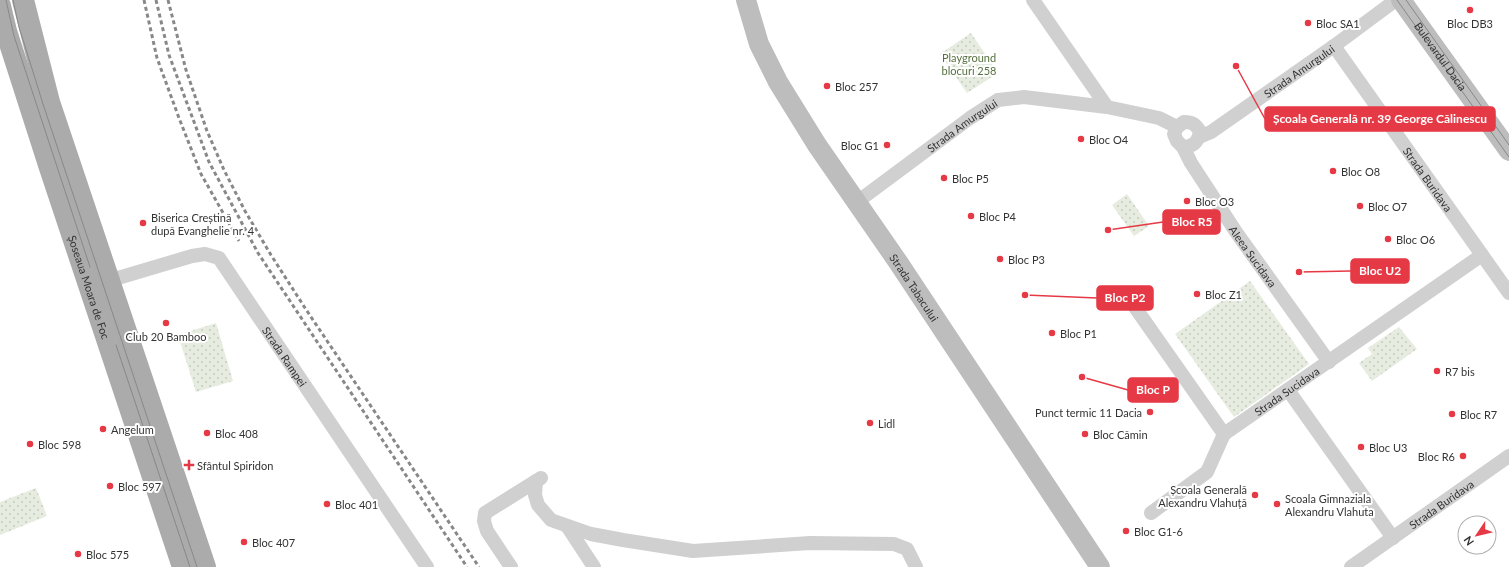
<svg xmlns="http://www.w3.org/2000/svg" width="1509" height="567" viewBox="0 0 1509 567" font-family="Lato,sans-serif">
	<defs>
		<pattern id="park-dots" width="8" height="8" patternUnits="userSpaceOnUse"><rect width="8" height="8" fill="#e6ecdf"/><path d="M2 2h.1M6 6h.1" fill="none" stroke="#c6cbc0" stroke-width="1.8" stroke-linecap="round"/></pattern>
	</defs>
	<rect width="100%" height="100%" fill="#fff"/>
	<g fill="url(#park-dots)">
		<path d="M 971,33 L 998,73 L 967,93 L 940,54 Z"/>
		<path d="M 1127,194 L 1149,226 L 1134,236 L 1112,205 Z"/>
		<path d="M 1250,281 L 1309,364 L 1234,417 L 1175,334 Z"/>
		<path d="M 216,323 L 233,381 L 196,392 L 178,335 Z"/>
		<path d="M 1399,327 L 1417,349 L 1372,381 L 1359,363 L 1372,354 L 1368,348 Z"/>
		<path d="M 36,488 L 47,516 L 0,535 L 0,502 Z"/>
	</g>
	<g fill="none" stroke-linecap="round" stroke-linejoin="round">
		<g stroke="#d0d0d0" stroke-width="14">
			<path d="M 1033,0 L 1107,107"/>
			<path id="s1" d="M 1334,46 L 1509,293"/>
			<path d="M 1184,122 C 1192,122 1196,124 1200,132 C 1198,142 1193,147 1183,147 L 1177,141 L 1174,134 L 1177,127 Z"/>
			<path id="s2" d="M 1199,137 L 1211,132 L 1334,46 L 1396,0"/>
			<path id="s3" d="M 1183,147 L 1191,163 L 1236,232 L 1329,362"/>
			<path id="s4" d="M 857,202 L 970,118 L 998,100 L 1024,97 L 1107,107 L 1159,118 L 1177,127"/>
			<path id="s5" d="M 101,283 L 192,256 L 205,254 L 219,258 L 427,567"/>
			<path id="s6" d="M 1132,303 L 1224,434 L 1482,255"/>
			<path d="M 1288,390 L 1393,538"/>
			<path d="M 536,481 L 535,495 L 538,505 L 551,520 L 591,534 L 623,540 L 693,551 L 810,543 L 894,544 L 907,549 L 916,567"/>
			<path d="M 1151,513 L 1207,472 L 1224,434"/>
			<path d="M 567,526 L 594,567"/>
			<path d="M 511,567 L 487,531 L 484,521 L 485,513 L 541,478"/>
			<path id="s7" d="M 1351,567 L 1509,456"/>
		</g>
		<g stroke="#bdbdbd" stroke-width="20">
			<path id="s8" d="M 746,0 L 759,44 L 778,82 L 817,145 L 898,262 L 1100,567"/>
			<path id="s9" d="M 1401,0 L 1509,151"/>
		</g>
		<g stroke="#ababab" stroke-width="22">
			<path d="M 23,0 L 49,102 L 205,567"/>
			<path id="s10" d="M 0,6 L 6,31 L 50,168 L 183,567"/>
		</g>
		<g stroke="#888" stroke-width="1">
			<path d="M 6,0 L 14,36 L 90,267"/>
			<path d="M 13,0 L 19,27 L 43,104 L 197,567"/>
			<path d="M 1397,0 L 1509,157"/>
			<path d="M 1406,0 L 1509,145"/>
			<path d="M 116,345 L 190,567"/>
		</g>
		<g stroke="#888" stroke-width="3" stroke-dasharray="4 3" stroke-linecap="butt">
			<path d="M 144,0 L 157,58 L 179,118 L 201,174 L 239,241"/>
			<path d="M 156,0 L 169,55 L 209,162 L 258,253 L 467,567"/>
			<path d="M 168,0 L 186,70 L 207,131 L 224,170 L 245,211 L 271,255 L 305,308 L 479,567"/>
		</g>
	</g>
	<g fill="#e63946" stroke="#fff" stroke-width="1.5">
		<circle cx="1470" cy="10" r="4"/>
		<circle cx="1308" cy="23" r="4"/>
		<circle cx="827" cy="86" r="4"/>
		<circle cx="1081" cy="139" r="4"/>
		<circle cx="887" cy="145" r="4"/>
		<circle cx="1333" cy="171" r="4"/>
		<circle cx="944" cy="178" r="4"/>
		<circle cx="1187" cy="201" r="4"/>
		<circle cx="1360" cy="206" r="4"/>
		<circle cx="971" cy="216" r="4"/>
		<circle cx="143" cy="223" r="4"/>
		<circle cx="1388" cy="239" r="4"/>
		<circle cx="1000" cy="259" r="4"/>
		<circle cx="1197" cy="294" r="4"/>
		<circle cx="166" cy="323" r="4"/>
		<circle cx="1052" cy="333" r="4"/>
		<circle cx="1437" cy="371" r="4"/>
		<circle cx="1150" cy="412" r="4"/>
		<circle cx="1452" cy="414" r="4"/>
		<circle cx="870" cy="423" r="4"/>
		<circle cx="103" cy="429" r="4"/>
		<circle cx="207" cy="433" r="4"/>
		<circle cx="1085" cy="434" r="4"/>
		<circle cx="30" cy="444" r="4"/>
		<circle cx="1361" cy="447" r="4"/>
		<circle cx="1463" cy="456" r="4"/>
		<path d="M187 459h4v4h4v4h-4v4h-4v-4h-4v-4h4z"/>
		<circle cx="110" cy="486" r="4"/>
		<circle cx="1255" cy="495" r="4"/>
		<circle cx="327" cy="504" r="4"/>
		<circle cx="1277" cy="504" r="4"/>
		<circle cx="1126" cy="531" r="4"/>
		<circle cx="244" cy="542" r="4"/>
		<circle cx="78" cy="554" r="4"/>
	</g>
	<g text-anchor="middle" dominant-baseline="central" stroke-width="4" stroke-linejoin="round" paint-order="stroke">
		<g font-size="11" fill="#333" stroke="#fff" text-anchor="start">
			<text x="1316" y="23">Bloc SA1</text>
			<text x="1470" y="23" text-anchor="middle">Bloc DB3</text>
			<text x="835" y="86">Bloc 257</text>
			<text x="1089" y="139">Bloc O4</text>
			<text x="879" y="145" text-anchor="end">Bloc G1</text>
			<text x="1341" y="171">Bloc O8</text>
			<text x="952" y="178">Bloc P5</text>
			<text x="1195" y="201">Bloc O3</text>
			<text x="1368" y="206">Bloc O7</text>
			<text x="979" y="216">Bloc P4</text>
			<text x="151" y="217">Biserica Creștină<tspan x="151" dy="13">după Evanghelie nr. 4</tspan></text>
			<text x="1396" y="239">Bloc O6</text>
			<text x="1008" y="259">Bloc P3</text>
			<text x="1205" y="294">Bloc Z1</text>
			<text x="1060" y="333">Bloc P1</text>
			<text x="166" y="336" text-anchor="middle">Club 20 Bamboo</text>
			<text x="1445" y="371">R7 bis</text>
			<text x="1142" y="412" text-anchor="end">Punct termic 11 Dacia</text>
			<text x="1460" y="414">Bloc R7</text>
			<text x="878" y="423">Lidl</text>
			<text x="111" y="429">Angelum</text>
			<text x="215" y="433">Bloc 408</text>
			<text x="1093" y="434">Bloc Cămin</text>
			<text x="38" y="444">Bloc 598</text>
			<text x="1369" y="447">Bloc U3</text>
			<text x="1455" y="456" text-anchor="end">Bloc R6</text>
			<text x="197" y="465">Sfântul Spiridon</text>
			<text x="118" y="486">Bloc 597</text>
			<text x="1247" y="489" text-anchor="end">Școala Generală<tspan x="1247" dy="13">Alexandru Vlahuță</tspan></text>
			<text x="1285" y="498">Scoala Gimnaziala<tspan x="1285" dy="13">Alexandru Vlahuta</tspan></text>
			<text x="335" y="504">Bloc 401</text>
			<text x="1134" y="531">Bloc G1-6</text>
			<text x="252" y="542">Bloc 407</text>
			<text x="86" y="554">Bloc 575</text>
		</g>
		<g font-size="11" fill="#333" stroke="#fff">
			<text stroke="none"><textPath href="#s9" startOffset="69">Bulevardul Dacia</textPath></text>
			<text stroke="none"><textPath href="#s2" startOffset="120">Strada Amurgului</textPath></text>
			<text stroke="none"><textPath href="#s4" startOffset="130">Strada Amurgului</textPath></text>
			<text stroke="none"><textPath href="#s1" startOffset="163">Strada Buridava</textPath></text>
			<text stroke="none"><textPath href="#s3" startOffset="130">Aleea Sucidava</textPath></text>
			<text stroke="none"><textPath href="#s10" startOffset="295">Șoseaua Moara de Foc</textPath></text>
			<text stroke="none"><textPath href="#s8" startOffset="335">Strada Tabacului</textPath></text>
			<text stroke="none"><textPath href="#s5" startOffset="241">Strada Rampei</textPath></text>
			<text stroke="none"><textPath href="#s6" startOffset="236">Strada Sucidava</textPath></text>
			<text stroke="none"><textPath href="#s7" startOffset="110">Strada Buridava</textPath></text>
		</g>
		<g font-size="11" fill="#56703f" stroke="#fff">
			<text x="969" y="57">Playground<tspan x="969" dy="13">blocuri 258</tspan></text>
		</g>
	</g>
	<path fill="none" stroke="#e63946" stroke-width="1.5" d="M1236 66L1265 119M1108 230L1163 222M1299 272L1351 271M1025 295L1097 298M1082 377L1128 390"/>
	<g fill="#e63946" stroke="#fff" stroke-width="1.5">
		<circle cx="1236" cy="66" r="4"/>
		<circle cx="1108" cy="230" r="4"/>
		<circle cx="1299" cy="272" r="4"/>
		<circle cx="1025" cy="295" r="4"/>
		<circle cx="1082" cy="377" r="4"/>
	</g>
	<g fill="#e63946" stroke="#e63946" stroke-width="1.5">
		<rect x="1265" y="107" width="230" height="24" rx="4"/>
		<rect x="1163" y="210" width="57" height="24" rx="4"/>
		<rect x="1351" y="259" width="58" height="24" rx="4"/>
		<rect x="1097" y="286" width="56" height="24" rx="4"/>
		<rect x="1128" y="378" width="50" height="24" rx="4"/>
	</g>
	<g font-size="12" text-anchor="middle" font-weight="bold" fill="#fff">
		<text x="1380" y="123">Școala Generală nr. 39 George Călinescu</text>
		<text x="1192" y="226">Bloc R5</text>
		<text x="1380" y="275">Bloc U2</text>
		<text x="1125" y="302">Bloc P2</text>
		<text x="1153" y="394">Bloc P</text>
	</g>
	<g transform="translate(1477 535) rotate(235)"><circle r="19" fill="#ffffff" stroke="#adadad"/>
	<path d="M0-3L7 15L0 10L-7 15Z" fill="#e63946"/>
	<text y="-6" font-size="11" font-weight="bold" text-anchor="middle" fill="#333333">N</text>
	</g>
</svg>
